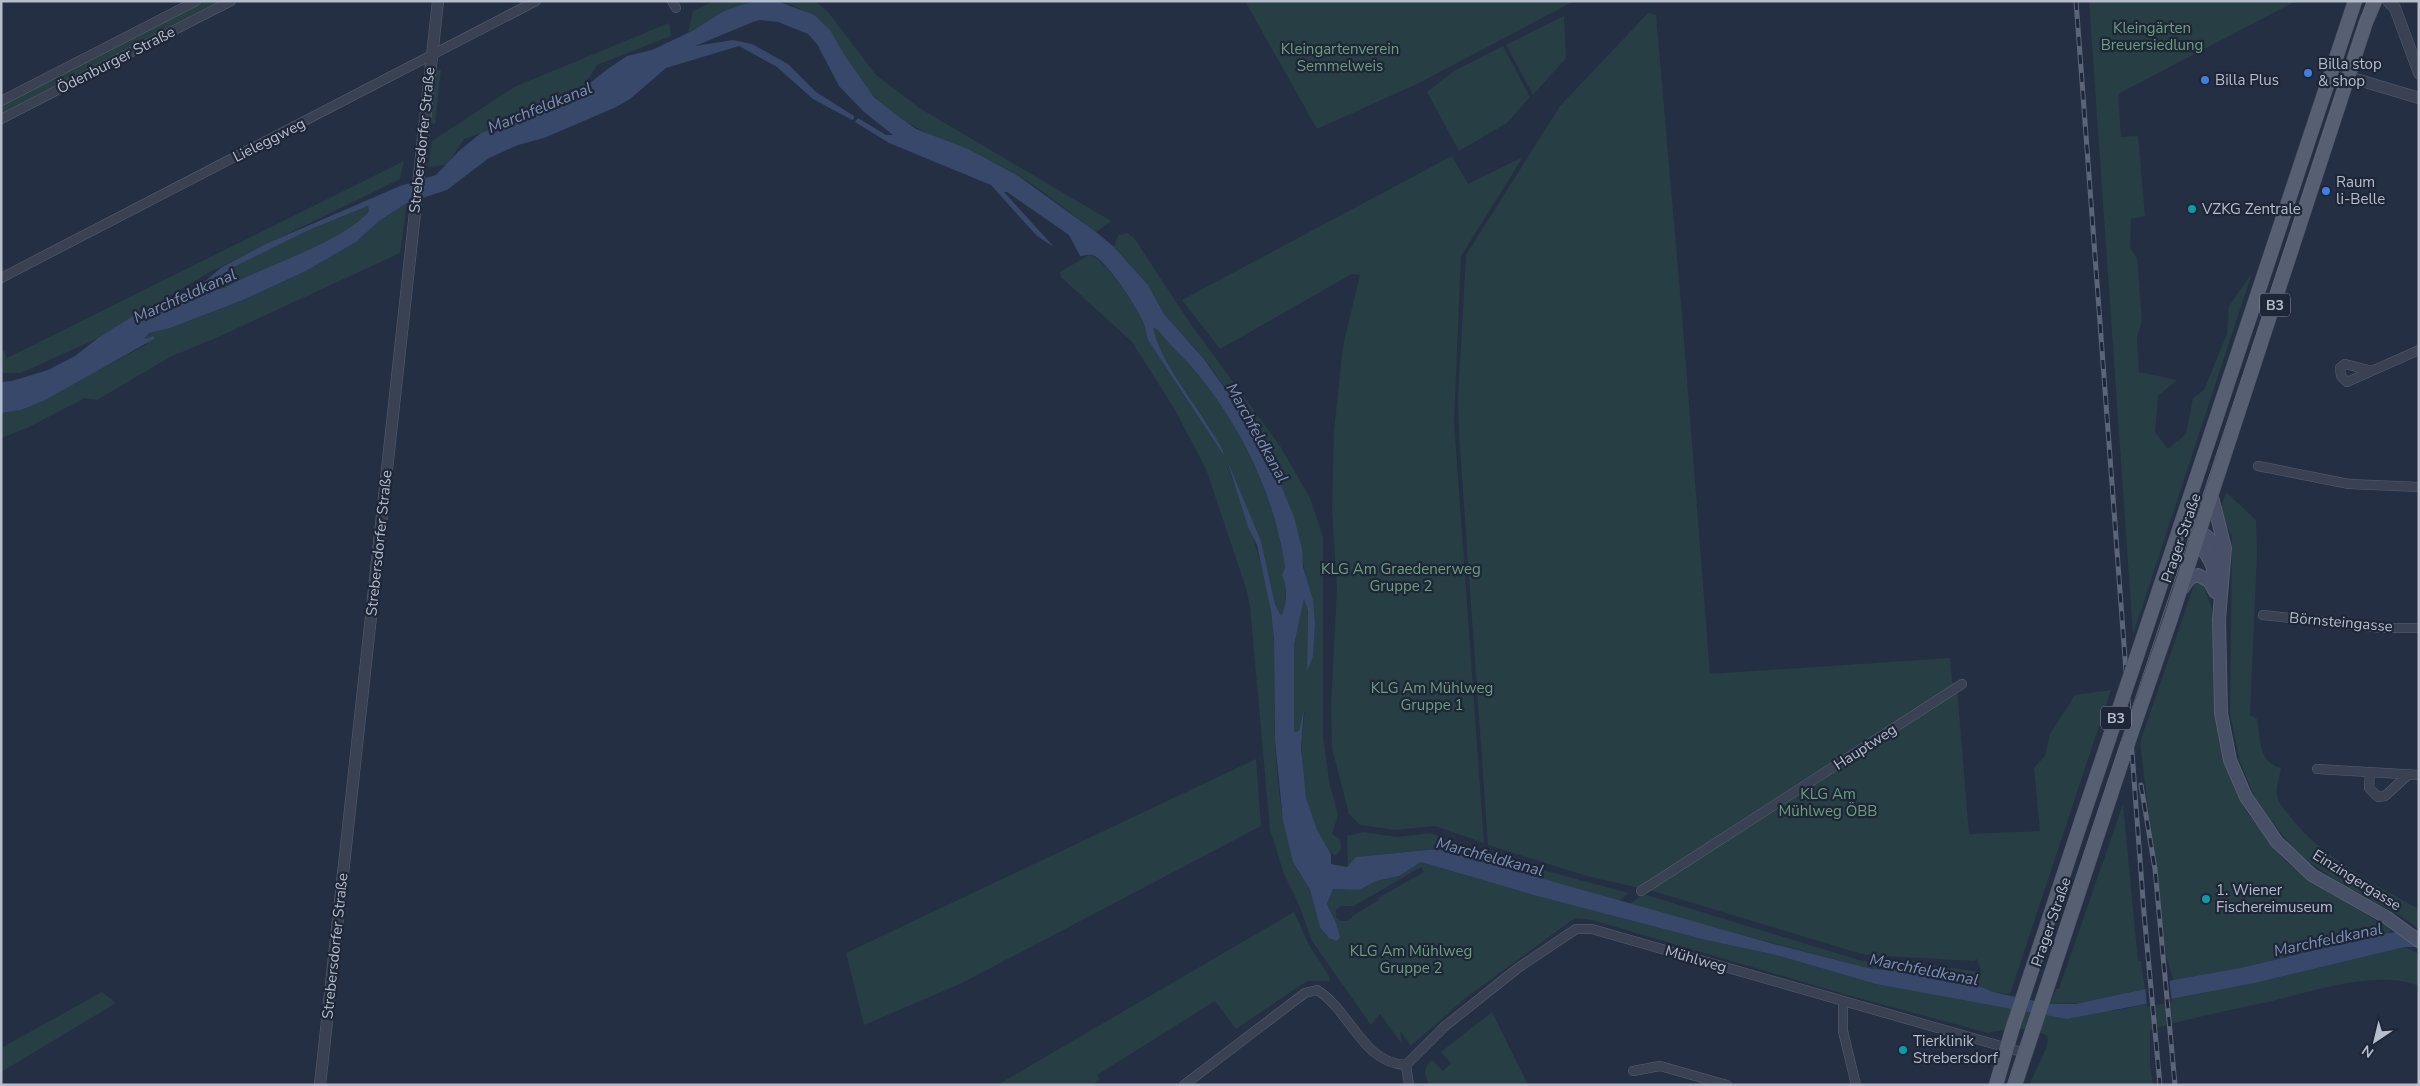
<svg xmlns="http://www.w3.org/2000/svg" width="2420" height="1086" viewBox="0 0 2420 1086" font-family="'Nunito Sans',sans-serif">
	<rect width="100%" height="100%" fill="#252f43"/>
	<g fill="#273e44" fill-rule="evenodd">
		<path d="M 202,1 L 221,1 L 1,115 L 1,105 Z"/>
		<path d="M 714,1 L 761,1 L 722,12 L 688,33 L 693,11 Z"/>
		<path d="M 776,1 L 815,1 L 828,12 L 876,75 L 921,109 L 1111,221 L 1096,232 C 1070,213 1044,191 1016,174 C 969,147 913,137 874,96 C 847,68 821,5 776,1 Z"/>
		<path d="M 1245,1 L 1574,1 L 1419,83 L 1317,129 Z"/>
		<path d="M 2089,1 L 2296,1 L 2118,94 L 2121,137 L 2138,136 L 2145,216 L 2131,219 L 2130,248 L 2137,258 L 2142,321 L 2137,337 L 2139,372 L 2177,380 L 2158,396 L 2155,432 L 2168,449 L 2186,434 L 2193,398 L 2204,390 L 2227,334 L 2229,306 L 2252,273 L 2133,635 Z"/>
		<path d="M 1648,13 L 1656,15 L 1682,315 L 1710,674 L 1950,658 L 1952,682 L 1957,688 L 1969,834 L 2040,831 L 2034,768 L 2045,756 L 2050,734 L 2075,695 L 2111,690 L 2010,994 L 1993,992 L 1953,975 L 1872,969 L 1629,905 L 1643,894 L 1862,961 L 1943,967 L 1981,972 L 1977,959 L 1974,961 L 1867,955 L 1855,952 L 1653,891 L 1590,877 L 1488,845 L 1459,435 L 1458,398 L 1466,255 L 1560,106 Z"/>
		<path d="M 1564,16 L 1566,58 L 1533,95 L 1506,45 Z"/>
		<path d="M 669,23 L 671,36 L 597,65 L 584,86 L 563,93 L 542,112 L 464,139 L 447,165 L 428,167 L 432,141 L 514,87 Z"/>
		<path d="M 1503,46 L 1530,97 L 1507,123 L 1459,151 L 1427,92 L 1454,71 Z"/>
		<path d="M 435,69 L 441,70 L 435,124 L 429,123 Z"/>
		<path d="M 1452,156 L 1468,184 L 1523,157 L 1461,256 L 1454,422 L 1484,843 L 1435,826 L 1396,830 L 1360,825 L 1349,814 L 1332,748 L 1331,706 L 1337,588 L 1332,510 L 1334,430 L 1343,346 L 1360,275 L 1352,274 L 1220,349 L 1182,300 Z"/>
		<path d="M 404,161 L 400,179 L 210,272 L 98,338 L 21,373 L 1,373 L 1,352 L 5,351 L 7,358 Z"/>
		<path d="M 407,203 L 400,253 L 216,338 L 170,357 L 97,400 L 85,398 L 27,428 L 1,438 L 1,413 L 21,410 L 148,344 L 150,337 L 143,339 L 148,333 L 170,328 L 243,300 L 306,271 L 356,242 L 379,221 Z"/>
		<path d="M 368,206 L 369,211 C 342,243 263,266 224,288 L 218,289 L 216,287 C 218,276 227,271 236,266 L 311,229 Z"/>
		<path d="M 1127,233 L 1134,238 L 1192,326 L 1280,446 L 1310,498 L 1323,537 L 1323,737 L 1330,786 L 1338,815 L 1332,834 L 1340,839 L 1341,849 L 1335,856 C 1299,821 1298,757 1305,710 L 1299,731 L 1294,732 L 1294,645 L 1304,599 L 1308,611 L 1307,672 C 1315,650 1311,628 1309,605 C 1301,507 1263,435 1204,359 C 1192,344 1178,331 1166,316 C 1160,309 1158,301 1153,294 C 1142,277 1128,262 1114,247 L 1118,235 Z"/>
		<path d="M 1089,255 C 1104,257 1139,309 1144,324 C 1146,329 1146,335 1148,340 L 1224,456 C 1222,448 1216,440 1212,432 C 1193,398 1162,366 1152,327 L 1157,329 C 1170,346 1187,360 1200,377 C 1244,432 1275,498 1285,567 L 1283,571 C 1287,586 1287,602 1281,617 L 1275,604 L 1261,541 L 1227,462 C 1244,511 1263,559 1271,611 C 1277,653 1273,697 1275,740 C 1277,780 1281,821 1293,859 C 1296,870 1304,879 1309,889 C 1317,908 1315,921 1329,937 L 1336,923 L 1327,904 L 1333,889 L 1358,890 L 1376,881 L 1399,876 L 1421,862 L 1537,896 L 1706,940 L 1776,955 L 1876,984 L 1920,991 L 2112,1011 L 2255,983 L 2405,947 L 2419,954 L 2419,986 C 2378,969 2314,991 2272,1001 C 2231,1010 2190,1018 2150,1030 L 2150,1065 L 2153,1085 L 2029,1085 L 2046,1049 L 2048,1037 C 2034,1025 2004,1029 1988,1033 L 1844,994 L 1592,920 L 1575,918 L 1468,996 L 1411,1046 L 1400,1031 L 1402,1044 L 1380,1014 L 1371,1025 L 1312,941 L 1299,905 L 1284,874 L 1270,830 L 1250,606 L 1246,588 L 1206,469 L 1174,408 L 1132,342 L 1061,277 L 1060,272 ZM 1421,867 L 1424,872 L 1378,898 L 1379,900 L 1354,915 L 1348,921 L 1341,921 L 1336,917 L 1336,910 L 1341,906 L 1354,906 Z"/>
		<path d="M 2226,492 L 2256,520 L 2257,552 L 2250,715 L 2257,719 C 2261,740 2258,762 2281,768 C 2280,776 2276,786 2277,794 C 2277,802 2284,809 2288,814 C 2322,858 2372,883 2419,909 L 2419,929 L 2399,915 L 2340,883 L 2299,855 L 2258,805 L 2240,762 L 2230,713 L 2232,537 L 2220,511 Z"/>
		<path d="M 2195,582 L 2203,584 L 2212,609 L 2214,708 L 2223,758 L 2245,810 L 2285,861 L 2311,881 L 2392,930 L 2388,933 L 2240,968 L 2173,980 L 2166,955 L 2140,742 Z"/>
		<path d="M 1256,759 L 1261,826 L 962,983 L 864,1025 L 846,953 Z"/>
		<path d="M 2123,804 L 2138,961 L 2141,961 L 2145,989 L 2079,1003 L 2050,1004 L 2056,989 L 2059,989 Z"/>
		<path d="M 1363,832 L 1397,837 L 1430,833 L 1501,859 L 1629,893 L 1617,902 L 1437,849 L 1356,857 L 1348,867 L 1347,836 Z"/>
		<path d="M 1294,912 L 1309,945 L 1329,976 L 1330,981 L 1307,981 L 1236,1029 L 1215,1001 L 1097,1075 L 1100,1079 L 1092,1085 L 997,1085 Z"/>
		<path d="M 102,992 L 116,1003 L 1,1072 L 1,1048 Z"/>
		<path d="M 1492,1012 L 1528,1085 L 1429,1085 C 1424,1075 1423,1067 1432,1060 L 1443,1071 L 1451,1063 L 1441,1052 Z"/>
	</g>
	<path fill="#37486b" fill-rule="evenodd" d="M 761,1 L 780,2 L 814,15 L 830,30 L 845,56 L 874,97 L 895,114 L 916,129 L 968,149 L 1017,175 L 1096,232 L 1114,247 L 1148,285 L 1164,314 L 1203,358 L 1247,419 L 1280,483 L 1294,517 L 1302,549 L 1303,567 L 1313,600 L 1315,624 L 1313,656 L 1307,672 L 1308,611 L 1304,599 L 1294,645 L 1294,732 L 1299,731 L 1304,709 L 1301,748 L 1306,798 L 1317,830 L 1331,854 L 1331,864 L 1347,867 L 1356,857 L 1437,849 L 1774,944 L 1872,969 L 1953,975 L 1993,992 L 2050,1004 L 2075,1004 L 2145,989 L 2173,980 L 2240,968 L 2388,933 L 2419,930 L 2419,947 L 2405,947 L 2255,983 L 2067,1019 L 1876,984 L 1776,955 L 1706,940 L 1537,896 L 1421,862 L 1399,876 L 1376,881 L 1359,890 L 1333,889 L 1327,904 L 1336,923 L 1340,937 L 1337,941 L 1329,938 L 1320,927 L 1310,890 L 1293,862 L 1283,821 L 1275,740 L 1274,640 L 1271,611 L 1257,545 L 1248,527 L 1227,460 L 1261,541 L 1275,604 L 1281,616 C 1287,604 1288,587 1282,575 L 1285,567 C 1275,498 1244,432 1200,377 C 1187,360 1170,346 1157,329 L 1153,328 C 1161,363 1192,398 1210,429 C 1215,437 1224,449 1224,456 L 1148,340 C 1146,335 1146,329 1144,324 C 1139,310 1106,259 1092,255 C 1088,254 1083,256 1080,256 L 1069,235 L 1007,192 L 1004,192 L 1054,247 L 1037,236 L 991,185 L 889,143 L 855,122 L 858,118 L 886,135 L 893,135 L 863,111 L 839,86 L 817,44 L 808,34 L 778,22 L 760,20 L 753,22 L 695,46 L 733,40 L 752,44 L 788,64 L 816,92 L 854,116 L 854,119 L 852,120 L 813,99 L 777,67 L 739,46 L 666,68 L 630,99 L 614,108 L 544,138 L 518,145 L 489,158 L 447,190 L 407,203 L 379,221 L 356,242 L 306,271 L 243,300 L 170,328 L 149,333 L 144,339 L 154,336 L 154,339 L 45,400 L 21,410 L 1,413 L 1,382 L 12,381 L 48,370 L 75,356 L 98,338 L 144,309 L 197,288 L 222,267 L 268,243 L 400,186 L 436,175 L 459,151 L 481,133 L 566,102 L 609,68 L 627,56 L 652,50 L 692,31 L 722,12 L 744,4 ZM 368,206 L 369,211 C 342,243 263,266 224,288 L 218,289 L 217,287 C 218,276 227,271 236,266 L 311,229 Z"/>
	<path fill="#252f43" d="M 2169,978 L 2172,1002 L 2147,1007 L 2145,986 Z"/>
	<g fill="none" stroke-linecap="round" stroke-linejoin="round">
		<defs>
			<g id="minor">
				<path d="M 672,1 L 676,8"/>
				<path d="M 1,101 L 196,1"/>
				<path d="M 1,119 L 231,1"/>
				<path d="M 1,278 L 536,1"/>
				<path d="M 2372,371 L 2345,364 L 2340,368 L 2341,376 L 2347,382 L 2419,350"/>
				<path d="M 2258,466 L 2349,484 L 2419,487"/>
				<path d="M 2263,615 L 2382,628 L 2419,628"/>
				<path d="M 2317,769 L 2419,775"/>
				<path d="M 2370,773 L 2369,788 L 2378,797 L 2385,796 L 2408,775"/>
				<path d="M 1641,891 L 1962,684"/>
				<path d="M 1843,1002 L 1843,1031 L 1856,1085"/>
				<path d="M 1406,1065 L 1444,1027 L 1518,968 L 1576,929 L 1592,929 L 2025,1053"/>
				<path d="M 1406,1065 L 1409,1085"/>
				<path d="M 1633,1071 L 1660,1066 L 1727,1085"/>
				<path d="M 1184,1085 L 1305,993 L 1317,990 C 1351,1011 1362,1063 1406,1065"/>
			</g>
			<g id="tertiary">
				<path d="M 2388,1 L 2395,8 L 2419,73"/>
				<path d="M 2332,72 L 2419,98"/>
				<path d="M 320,1085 L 438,1"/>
			</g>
			<g id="secondary">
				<path d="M 2212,497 L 2225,548 L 2219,619 L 2221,713 L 2230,760 L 2246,797 L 2277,842 L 2312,875 L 2386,917 L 2419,941"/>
				<path d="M 2188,509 C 2185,531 2202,544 2211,563 C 2215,571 2214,580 2215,590"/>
				<path d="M 2190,532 C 2208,530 2216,545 2222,560"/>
				<path d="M 2182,589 L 2190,578 L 2198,575 L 2209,581 L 2215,592"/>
			</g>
			<g id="primary">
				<path d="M 2151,614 L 2355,1"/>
				<path d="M 2170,621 L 2366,22 L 2375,1"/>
				<path d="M 1996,1085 L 2012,1030 L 2081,822"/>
				<path d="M 2015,1085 L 2128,743"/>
			</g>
		</defs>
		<use href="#minor" stroke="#575f70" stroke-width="10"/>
		<use href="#tertiary" stroke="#575f70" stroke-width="12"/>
		<use href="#secondary" stroke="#575f70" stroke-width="14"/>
		<use href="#primary" stroke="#434a5c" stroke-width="15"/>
		<use href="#minor" stroke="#394153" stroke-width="9"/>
		<use href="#tertiary" stroke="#394153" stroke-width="11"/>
		<use href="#secondary" stroke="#475066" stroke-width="12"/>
		<use href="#primary" stroke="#576073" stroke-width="14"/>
		<path stroke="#5b657a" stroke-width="1" d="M 2007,1085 L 2367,1"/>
		<defs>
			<g id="rail">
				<path d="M 2076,1 L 2144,913 L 2160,1085"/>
				<path d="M 2141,785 L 2155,869 L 2175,1085"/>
			</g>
		</defs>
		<use href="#rail" stroke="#5b657a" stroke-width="5"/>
		<use href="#rail" stroke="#1e2638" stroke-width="3" stroke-dasharray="9" stroke-linecap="butt"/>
		<defs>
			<g id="primary-bridge">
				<path d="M 2128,743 L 2170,621"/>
				<path d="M 2081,822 L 2151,614"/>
			</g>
		</defs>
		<use href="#primary-bridge" stroke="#434a5c" stroke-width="15" stroke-linecap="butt"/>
		<use href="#primary-bridge" stroke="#576073" stroke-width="14"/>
	</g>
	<g fill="#3f7fe0" stroke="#1e2638" stroke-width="2">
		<circle cx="2308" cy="73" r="5"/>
		<circle cx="2205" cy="80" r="5"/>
		<circle cx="2326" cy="191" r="5"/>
	</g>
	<g fill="#0f9aa8" stroke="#1e2638" stroke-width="2">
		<circle cx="2192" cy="209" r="5"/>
		<circle cx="2206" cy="899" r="5"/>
		<circle cx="1903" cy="1050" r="5"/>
	</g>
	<g text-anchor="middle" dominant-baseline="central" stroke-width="4.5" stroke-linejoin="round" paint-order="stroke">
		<g fill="#1e2638" stroke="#8890a0" stroke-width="1">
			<rect x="2260" y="293.5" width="30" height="23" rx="4"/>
			<rect x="2101" y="706.5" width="30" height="23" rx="4"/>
		</g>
		<g font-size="14" font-weight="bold" fill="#b6bdcc">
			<text x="2275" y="305">B3</text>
			<text x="2116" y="718">B3</text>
		</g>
		<g font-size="15" fill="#6c9f7c" stroke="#1e2638">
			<text x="2152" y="28">Kleingärten<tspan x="2152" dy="17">Breuersiedlung</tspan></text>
			<text x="1340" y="49">Kleingartenverein<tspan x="1340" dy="17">Semmelweis</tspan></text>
			<text x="1401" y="569">KLG Am Graedenerweg<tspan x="1401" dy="17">Gruppe 2</tspan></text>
			<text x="1432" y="688">KLG Am Mühlweg<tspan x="1432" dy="17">Gruppe 1</tspan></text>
			<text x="1828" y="794">KLG Am<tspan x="1828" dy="17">Mühlweg ÖBB</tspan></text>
			<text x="1411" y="951">KLG Am Mühlweg<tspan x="1411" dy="17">Gruppe 2</tspan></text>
		</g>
		<g font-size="15" fill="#b6bdcc" stroke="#1e2638">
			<text transform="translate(116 60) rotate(-27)">Ödenburger Straße</text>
			<text transform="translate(269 140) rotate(-27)">Lieleggweg</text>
			<text transform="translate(422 140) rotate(-84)">Strebersdorfer Straße</text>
			<text transform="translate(2181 538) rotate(-71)">Prager Straße</text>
			<text transform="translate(379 543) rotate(-84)">Strebersdorfer Straße</text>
			<text transform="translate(2341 622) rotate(5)">Börnsteingasse</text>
			<text transform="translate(1865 747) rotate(-33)">Hauptweg</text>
			<text transform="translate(2357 880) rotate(32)">Einzingergasse</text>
			<text transform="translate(2051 922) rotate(-71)">Prager Straße</text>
			<text transform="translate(335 946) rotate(-84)">Strebersdorfer Straße</text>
			<text transform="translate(1696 959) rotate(16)">Mühlweg</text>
		</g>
		<g font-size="15" fill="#b6bdcc" stroke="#1e2638" text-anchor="start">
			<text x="2318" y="64">Billa stop<tspan x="2318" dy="17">&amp; shop</tspan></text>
			<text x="2215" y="80">Billa Plus</text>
			<text x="2336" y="182">Raum<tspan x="2336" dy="17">li-Belle</tspan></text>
			<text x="2202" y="209">VZKG Zentrale</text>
			<text x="2216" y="890">1. Wiener<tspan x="2216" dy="17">Fischereimuseum</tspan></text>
			<text x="1913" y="1041">Tierklinik<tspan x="1913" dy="17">Strebersdorf</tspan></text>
		</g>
		<g font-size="16" font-style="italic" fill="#7c8fb5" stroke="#1e2638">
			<text transform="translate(540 108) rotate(-22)">Marchfeldkanal</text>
			<text transform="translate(185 296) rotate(-24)">Marchfeldkanal</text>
			<text transform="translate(1257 433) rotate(61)">Marchfeldkanal</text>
			<text transform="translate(1490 857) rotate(15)">Marchfeldkanal</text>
			<text transform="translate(2328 940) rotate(-12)">Marchfeldkanal</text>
			<text transform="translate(1924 970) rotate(11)">Marchfeldkanal</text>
		</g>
	</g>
	<rect width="2420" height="1086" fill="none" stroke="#b6bdcc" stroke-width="5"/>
	<g transform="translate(2375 1041) rotate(215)" stroke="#1e2638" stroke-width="4" paint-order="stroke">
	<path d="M0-4L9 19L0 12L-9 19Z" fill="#b6bdcc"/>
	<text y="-8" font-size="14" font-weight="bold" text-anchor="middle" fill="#b6bdcc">N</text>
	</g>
</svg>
